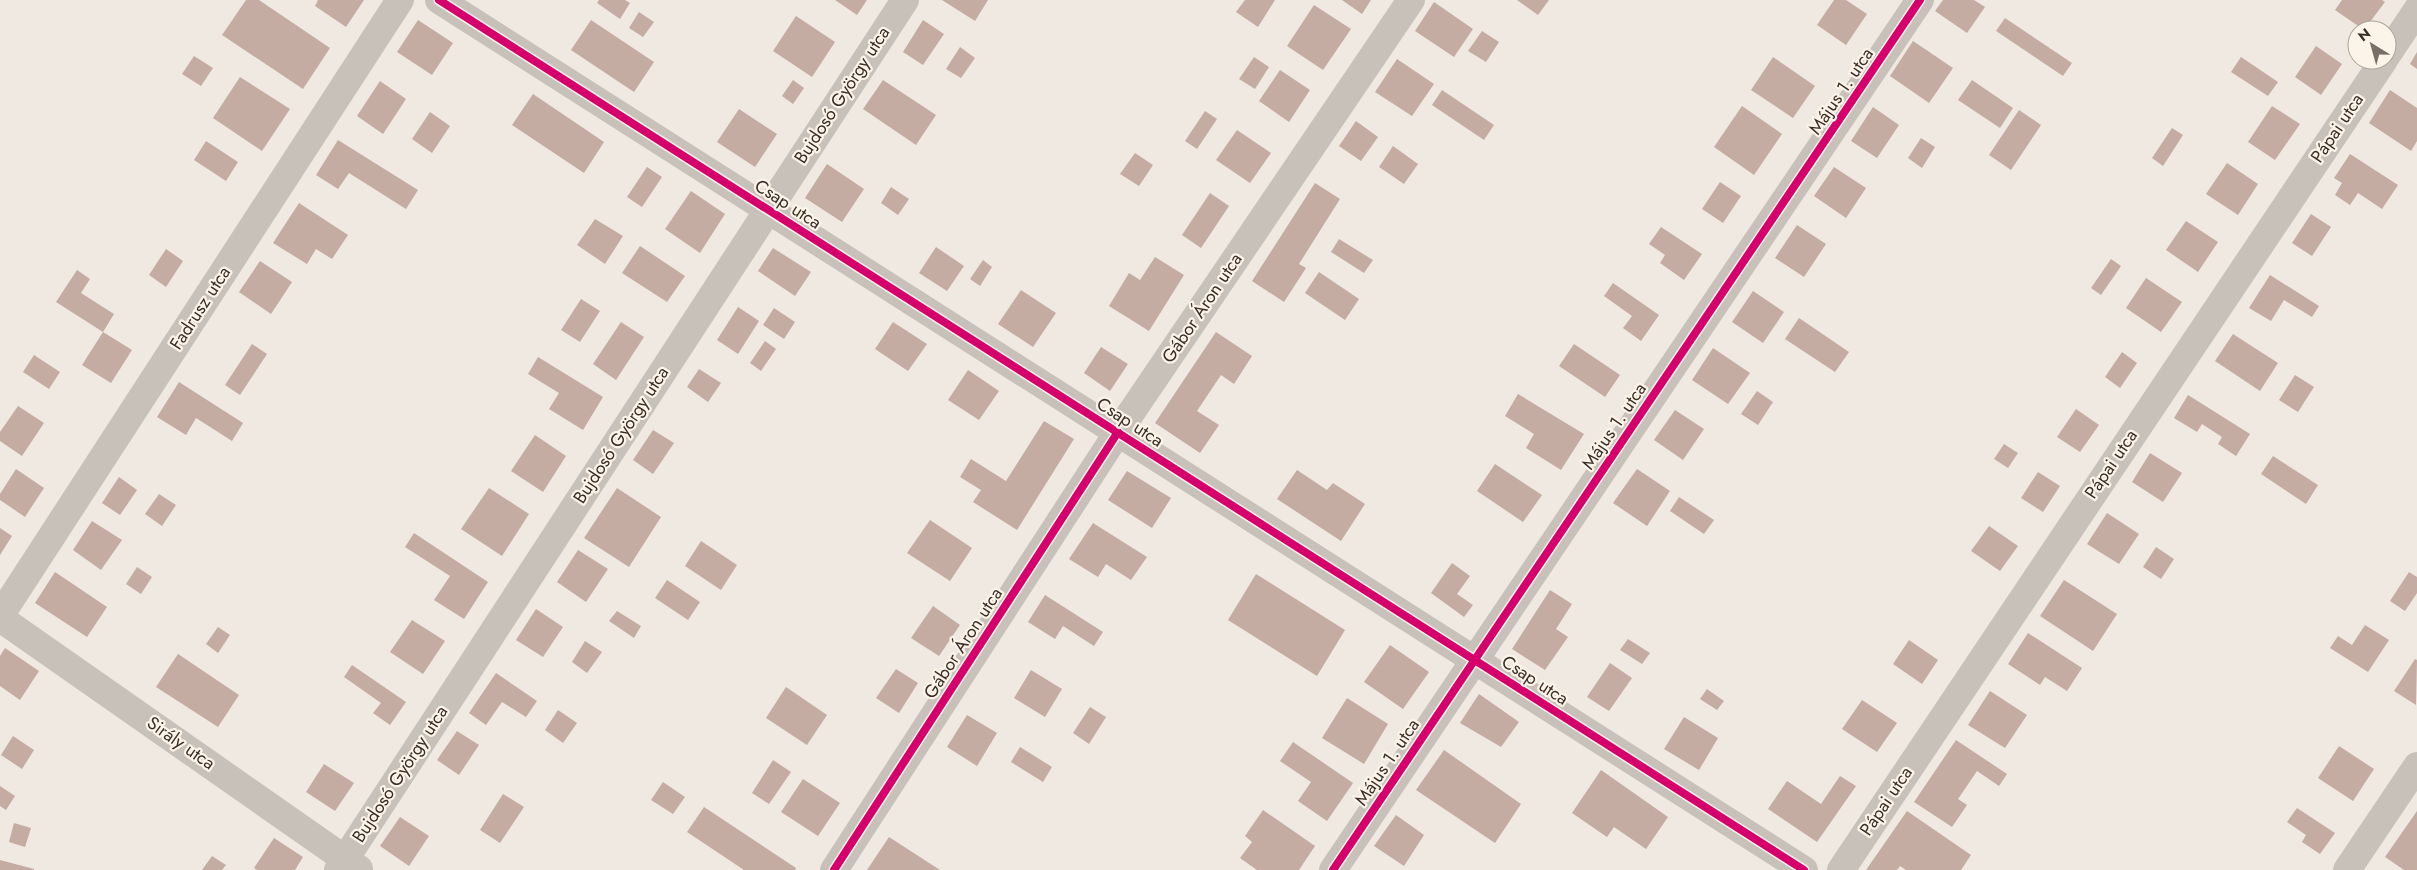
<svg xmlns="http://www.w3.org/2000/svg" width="2417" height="870" viewBox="0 0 2417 870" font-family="Jost,sans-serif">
	<rect width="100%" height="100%" fill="#efe9e2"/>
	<g fill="#c4aca2">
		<path d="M 246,0 L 259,0 L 330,48 L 303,89 L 222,35 Z"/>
		<path d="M 318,0 L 364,0 L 346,27 L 315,6 Z"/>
		<path d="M 599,0 L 625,0 L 630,3 L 620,19 L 597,3 Z"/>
		<path d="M 835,0 L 867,0 L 857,15 Z"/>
		<path d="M 942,0 L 988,0 L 975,21 Z"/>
		<path d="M 1245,0 L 1275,0 L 1258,27 L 1236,12 Z"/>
		<path d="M 1342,0 L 1371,0 L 1362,14 Z"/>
		<path d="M 1517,0 L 1549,0 L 1538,15 Z"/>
		<path d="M 1834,0 L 1846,0 L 1867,14 L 1846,45 L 1817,25 Z"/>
		<path d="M 1943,0 L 1974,0 L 1985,7 L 1967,33 L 1935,11 Z"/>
		<path d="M 2342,0 L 2382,0 L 2385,2 L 2364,30 L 2335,10 Z"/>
		<path d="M 1434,2 L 1473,29 L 1454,57 L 1415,31 Z"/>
		<path d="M 1314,5 L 1351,29 L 1323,70 L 1287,46 Z"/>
		<path d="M 639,12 L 654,22 L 643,37 L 629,28 Z"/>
		<path d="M 796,16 L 835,42 L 812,77 L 773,51 Z"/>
		<path d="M 2005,18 L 2072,63 L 2063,76 L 1996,31 Z"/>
		<path d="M 418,20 L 453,43 L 432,75 L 397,52 Z"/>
		<path d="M 591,20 L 654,62 L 634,92 L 571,50 Z"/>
		<path d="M 923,20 L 944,34 L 923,65 L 903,52 Z"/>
		<path d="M 1482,31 L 1499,42 L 1486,62 L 1468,51 Z"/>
		<path d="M 1913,41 L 1953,68 L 1929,103 L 1890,76 Z"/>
		<path d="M 2316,46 L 2342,64 L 2321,95 L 2295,77 Z"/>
		<path d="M 960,47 L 975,58 L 961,78 L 946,69 Z"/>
		<path d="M 2417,52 L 2417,69 L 2410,64 Z"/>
		<path d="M 194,56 L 213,68 L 201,86 L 182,74 Z"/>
		<path d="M 1254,57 L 1269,67 L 1255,89 L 1239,79 Z"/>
		<path d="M 1773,57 L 1815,86 L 1793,118 L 1751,90 Z"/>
		<path d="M 2241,57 L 2278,82 L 2268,96 L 2231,72 Z"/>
		<path d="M 1397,59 L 1434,84 L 1412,116 L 1375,92 Z"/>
		<path d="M 1280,70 L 1310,90 L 1289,122 L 1259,101 Z"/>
		<path d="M 240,77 L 290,109 L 262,151 L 213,118 Z"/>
		<path d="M 793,80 L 804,88 L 793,104 L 782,96 Z"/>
		<path d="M 883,80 L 936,115 L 916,145 L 863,109 Z"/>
		<path d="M 1972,80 L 2013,108 L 2000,128 L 1958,100 Z"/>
		<path d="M 380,81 L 406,99 L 383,134 L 357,116 Z"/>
		<path d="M 1442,90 L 1494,125 L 1484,140 L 1432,105 Z"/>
		<path d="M 2390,90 L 2417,108 L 2417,141 L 2411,151 L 2369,123 Z"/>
		<path d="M 533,94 L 604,142 L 584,173 L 512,125 Z"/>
		<path d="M 1742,106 L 1782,134 L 1754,175 L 1714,147 Z"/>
		<path d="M 2272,106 L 2300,124 L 2275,160 L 2248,142 Z"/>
		<path d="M 1873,107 L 1899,125 L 1877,158 L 1851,141 Z"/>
		<path d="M 739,109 L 777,134 L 755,167 L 717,142 Z"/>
		<path d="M 2019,110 L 2041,125 L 2011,170 L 1989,155 Z"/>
		<path d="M 1205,111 L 1217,119 L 1197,149 L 1185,141 Z"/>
		<path d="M 430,112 L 450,126 L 432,153 L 412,139 Z"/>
		<path d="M 1356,121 L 1378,137 L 1361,161 L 1339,146 Z"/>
		<path d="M 2172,128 L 2183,135 L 2163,166 L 2152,158 Z"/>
		<path d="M 1237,130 L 1271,153 L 1250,183 L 1216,160 Z"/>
		<path d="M 1921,138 L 1935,147 L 1922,168 L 1908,158 Z"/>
		<path d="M 338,140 L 418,190 L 406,209 L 349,173 L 338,189 L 316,175 Z"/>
		<path d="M 206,141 L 238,162 L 226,181 L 194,160 Z"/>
		<path d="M 1393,146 L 1418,164 L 1404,184 L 1379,167 Z"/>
		<path d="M 1135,153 L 1153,165 L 1139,186 L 1120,174 Z"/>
		<path d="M 2350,154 L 2398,185 L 2382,209 L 2358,193 L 2350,205 L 2335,195 L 2342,183 L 2334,178 Z"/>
		<path d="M 2227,163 L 2258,184 L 2238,215 L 2206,194 Z"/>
		<path d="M 827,164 L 864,189 L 842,222 L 805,198 Z"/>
		<path d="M 647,167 L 662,177 L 642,207 L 627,197 Z"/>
		<path d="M 1834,167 L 1866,188 L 1846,218 L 1814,196 Z"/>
		<path d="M 1720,182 L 1741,196 L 1723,223 L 1702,209 Z"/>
		<path d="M 1315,183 L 1340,199 L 1299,264 L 1306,268 L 1284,302 L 1252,281 Z"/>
		<path d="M 891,187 L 909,199 L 898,215 L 881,203 Z"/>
		<path d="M 691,191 L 725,214 L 700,253 L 665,229 Z"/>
		<path d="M 1210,193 L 1229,206 L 1201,248 L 1182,235 Z"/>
		<path d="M 299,203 L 348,235 L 332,259 L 316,249 L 307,264 L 273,243 Z"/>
		<path d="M 2311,214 L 2331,227 L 2312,256 L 2292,243 Z"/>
		<path d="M 595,219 L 623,236 L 605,264 L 577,245 Z"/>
		<path d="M 2186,221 L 2218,242 L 2198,272 L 2166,250 Z"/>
		<path d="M 1797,225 L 1826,244 L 1804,277 L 1775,258 Z"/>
		<path d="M 1661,227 L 1702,254 L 1684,280 L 1660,263 L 1665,255 L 1649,244 Z"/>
		<path d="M 1339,239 L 1373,260 L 1364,273 L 1331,252 Z"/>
		<path d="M 640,246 L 685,276 L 667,302 L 622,273 Z"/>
		<path d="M 936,247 L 964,266 L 947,291 L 919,273 Z"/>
		<path d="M 773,248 L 811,272 L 795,296 L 758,271 Z"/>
		<path d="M 166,249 L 183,261 L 166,287 L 149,275 Z"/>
		<path d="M 1155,257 L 1184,275 L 1149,331 L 1109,306 L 1129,273 L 1140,280 Z"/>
		<path d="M 2111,259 L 2121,266 L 2101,295 L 2091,288 Z"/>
		<path d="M 983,260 L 992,267 L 980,286 L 970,279 Z"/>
		<path d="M 260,261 L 292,282 L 271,314 L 239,292 Z"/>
		<path d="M 77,270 L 90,279 L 81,293 L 114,314 L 103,332 L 56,302 Z"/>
		<path d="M 1319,272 L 1359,299 L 1345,320 L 1305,293 Z"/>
		<path d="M 2270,275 L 2319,306 L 2312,317 L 2284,300 L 2271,321 L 2249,308 Z"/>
		<path d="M 2146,278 L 2182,302 L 2161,332 L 2126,308 Z"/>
		<path d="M 1613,283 L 1659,315 L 1641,341 L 1623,328 L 1632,316 L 1604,296 Z"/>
		<path d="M 1021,290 L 1056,313 L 1033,347 L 998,324 Z"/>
		<path d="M 1753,291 L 1784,312 L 1763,343 L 1732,322 Z"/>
		<path d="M 581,299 L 600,311 L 580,342 L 561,330 Z"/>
		<path d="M 738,307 L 759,321 L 738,354 L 717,340 Z"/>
		<path d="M 774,308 L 795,322 L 784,339 L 763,325 Z"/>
		<path d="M 1799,318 L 1849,352 L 1835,372 L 1785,339 Z"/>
		<path d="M 621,322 L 644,337 L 616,380 L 593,364 Z"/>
		<path d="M 893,322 L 927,344 L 908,371 L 875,349 Z"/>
		<path d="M 103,332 L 132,350 L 111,383 L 82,365 Z"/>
		<path d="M 1216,332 L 1252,356 L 1234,384 L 1221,375 L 1197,411 L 1219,425 L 1200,453 L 1155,423 Z"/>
		<path d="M 2233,334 L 2278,363 L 2260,391 L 2215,361 Z"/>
		<path d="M 765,341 L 776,349 L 761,371 L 750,363 Z"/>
		<path d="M 252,344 L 267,354 L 240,395 L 225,385 Z"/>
		<path d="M 1574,344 L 1620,375 L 1605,397 L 1559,366 Z"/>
		<path d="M 1101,347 L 1128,364 L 1110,391 L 1084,373 Z"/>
		<path d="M 1713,348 L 1750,373 L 1728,404 L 1692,380 Z"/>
		<path d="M 2122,352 L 2137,363 L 2120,388 L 2105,377 Z"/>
		<path d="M 34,355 L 60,372 L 49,389 L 23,372 Z"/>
		<path d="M 538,357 L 603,397 L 583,430 L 549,409 L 559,393 L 528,374 Z"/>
		<path d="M 699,369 L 721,383 L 708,402 L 687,387 Z"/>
		<path d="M 968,370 L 999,391 L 979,420 L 948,400 Z"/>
		<path d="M 2295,375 L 2314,387 L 2298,412 L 2279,400 Z"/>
		<path d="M 179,382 L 243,423 L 232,441 L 196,418 L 186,435 L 157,417 Z"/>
		<path d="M 1757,391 L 1773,402 L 1758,425 L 1741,414 Z"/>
		<path d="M 1518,394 L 1584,434 L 1561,470 L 1526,448 L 1534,434 L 1505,416 Z"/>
		<path d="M 2188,395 L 2250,434 L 2236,456 L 2218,444 L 2222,437 L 2202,424 L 2197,432 L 2174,418 Z"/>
		<path d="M 18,406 L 44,423 L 22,456 L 0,441 L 0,432 Z"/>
		<path d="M 2076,409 L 2099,425 L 2080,452 L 2057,437 Z"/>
		<path d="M 1675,410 L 1704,429 L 1683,460 L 1654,440 Z"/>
		<path d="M 1044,421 L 1074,439 L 1017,530 L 973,502 L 981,490 L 960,477 L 971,459 L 1006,481 Z"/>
		<path d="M 653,430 L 674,443 L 653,474 L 633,460 Z"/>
		<path d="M 535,435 L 566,456 L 543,492 L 511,471 Z"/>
		<path d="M 2004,444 L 2018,453 L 2008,468 L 1994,459 Z"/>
		<path d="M 2150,453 L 2182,473 L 2163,502 L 2132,482 Z"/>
		<path d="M 2273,456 L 2318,485 L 2306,504 L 2261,474 Z"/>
		<path d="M 1495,464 L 1542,495 L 1523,522 L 1477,491 Z"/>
		<path d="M 16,469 L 44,488 L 25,517 L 0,500 L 0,494 Z"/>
		<path d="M 1637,469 L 1670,491 L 1647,526 L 1613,503 Z"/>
		<path d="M 1297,470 L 1327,490 L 1333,483 L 1365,504 L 1341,541 L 1277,499 Z"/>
		<path d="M 1127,471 L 1171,498 L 1152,528 L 1108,500 Z"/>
		<path d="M 2038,472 L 2060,486 L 2043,512 L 2021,498 Z"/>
		<path d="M 119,477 L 137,490 L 120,515 L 102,503 Z"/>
		<path d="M 489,488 L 529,514 L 502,556 L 461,529 Z"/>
		<path d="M 617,488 L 661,517 L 629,567 L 584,538 Z"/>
		<path d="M 159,494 L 176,505 L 162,526 L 145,514 Z"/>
		<path d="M 1679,497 L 1714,520 L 1704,534 L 1670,511 Z"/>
		<path d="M 2107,513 L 2139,534 L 2119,564 L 2087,544 Z"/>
		<path d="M 930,520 L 972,548 L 950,581 L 907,553 Z"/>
		<path d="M 92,521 L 122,540 L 101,570 L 73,550 Z"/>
		<path d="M 1093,523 L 1147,557 L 1131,580 L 1106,564 L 1098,577 L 1069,559 Z"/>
		<path d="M 1989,526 L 2018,546 L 2000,571 L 1971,551 Z"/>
		<path d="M 0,528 L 12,536 L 0,555 Z"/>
		<path d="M 414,533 L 488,582 L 464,619 L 434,600 L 450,576 L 405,547 Z"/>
		<path d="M 701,541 L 737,565 L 721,590 L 685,566 Z"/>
		<path d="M 2156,547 L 2174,559 L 2161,579 L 2143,567 Z"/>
		<path d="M 578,550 L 608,569 L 586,602 L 557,582 Z"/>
		<path d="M 1452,563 L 1470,576 L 1457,594 L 1473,605 L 1464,617 L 1431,593 Z"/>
		<path d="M 137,567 L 152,577 L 141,594 L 126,584 Z"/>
		<path d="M 55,572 L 107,607 L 87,637 L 35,603 Z"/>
		<path d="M 2409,572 L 2417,577 L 2417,593 L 2405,611 L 2390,601 Z"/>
		<path d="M 1256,574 L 1345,630 L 1317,676 L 1228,620 Z"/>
		<path d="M 667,580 L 700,602 L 688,620 L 655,598 Z"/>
		<path d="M 2064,580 L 2117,614 L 2093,651 L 2040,616 Z"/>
		<path d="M 1550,590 L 1572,604 L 1556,629 L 1568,637 L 1545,670 L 1512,649 Z"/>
		<path d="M 1045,595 L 1103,632 L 1094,646 L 1063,626 L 1055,639 L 1028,622 Z"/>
		<path d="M 933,606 L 960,625 L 939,656 L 911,638 Z"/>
		<path d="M 536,609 L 563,627 L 543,657 L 516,640 Z"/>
		<path d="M 617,611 L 641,626 L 634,638 L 609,621 Z"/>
		<path d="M 412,620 L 445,641 L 423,674 L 390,652 Z"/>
		<path d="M 2365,625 L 2389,640 L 2368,672 L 2330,648 L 2338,636 L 2352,645 Z"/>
		<path d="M 218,627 L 230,635 L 218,653 L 206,644 Z"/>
		<path d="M 2028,633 L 2082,668 L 2067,691 L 2045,677 L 2040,685 L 2008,664 Z"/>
		<path d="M 1628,639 L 1650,653 L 1642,664 L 1620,650 Z"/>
		<path d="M 1909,640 L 1938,660 L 1922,684 L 1893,664 Z"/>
		<path d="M 585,641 L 602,652 L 587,673 L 572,662 Z"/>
		<path d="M 1390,645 L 1429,672 L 1403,709 L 1364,682 Z"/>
		<path d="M 5,648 L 39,671 L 20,700 L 0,686 L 0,656 Z"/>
		<path d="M 178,654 L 239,695 L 218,727 L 156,687 Z"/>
		<path d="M 2415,659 L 2417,660 L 2416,705 L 2394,691 Z"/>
		<path d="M 1610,663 L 1632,678 L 1609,711 L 1587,697 Z"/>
		<path d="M 352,665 L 406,702 L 390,725 L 373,713 L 381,703 L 344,677 Z"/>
		<path d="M 896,669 L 918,683 L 899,713 L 876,698 Z"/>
		<path d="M 1031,670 L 1062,689 L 1045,717 L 1014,698 Z"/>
		<path d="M 496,673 L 537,701 L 526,717 L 502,702 L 486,725 L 469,713 Z"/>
		<path d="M 786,687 L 827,715 L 807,745 L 766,718 Z"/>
		<path d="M 1707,689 L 1724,701 L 1717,710 L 1700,699 Z"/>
		<path d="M 1990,691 L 2027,715 L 2005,748 L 1968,725 Z"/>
		<path d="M 1479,694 L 1519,722 L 1501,747 L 1460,723 Z"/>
		<path d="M 1347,698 L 1388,724 L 1364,764 L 1322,738 Z"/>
		<path d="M 1862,700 L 1897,723 L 1877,752 L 1842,729 Z"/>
		<path d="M 1090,707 L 1106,717 L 1089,744 L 1073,733 Z"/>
		<path d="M 558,710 L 577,723 L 563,743 L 545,730 Z"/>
		<path d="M 967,715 L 997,733 L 977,766 L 947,747 Z"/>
		<path d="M 1684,717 L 1718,738 L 1699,770 L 1664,749 Z"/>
		<path d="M 457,731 L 479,745 L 459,775 L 437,760 Z"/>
		<path d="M 13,736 L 34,750 L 22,769 L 1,755 Z"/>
		<path d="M 1956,740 L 2007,774 L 1999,786 L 1977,771 L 1958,799 L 1967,805 L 1952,827 L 1914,802 Z"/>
		<path d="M 1293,742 L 1353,783 L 1327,821 L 1298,801 L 1311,782 L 1280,761 Z"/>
		<path d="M 2339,746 L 2374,769 L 2353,801 L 2318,778 Z"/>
		<path d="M 1020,747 L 1052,767 L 1043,782 L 1011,762 Z"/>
		<path d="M 1444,750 L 1521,804 L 1495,843 L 1416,790 Z"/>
		<path d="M 773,760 L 791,772 L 769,804 L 752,793 Z"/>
		<path d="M 324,764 L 354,783 L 335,811 L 306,792 Z"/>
		<path d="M 1601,770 L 1668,817 L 1646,849 L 1614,827 L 1607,837 L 1572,813 Z"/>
		<path d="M 1840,776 L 1856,786 L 1817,842 L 1768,809 L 1787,781 L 1821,804 Z"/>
		<path d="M 803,779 L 840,803 L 818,836 L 781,812 Z"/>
		<path d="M 663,782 L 685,797 L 673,814 L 651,800 Z"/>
		<path d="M 0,786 L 15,796 L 6,810 L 0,806 Z"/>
		<path d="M 503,794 L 524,807 L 500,843 L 480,830 Z"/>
		<path d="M 704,807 L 796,868 L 795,870 L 744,870 L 687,832 Z"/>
		<path d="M 2297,808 L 2335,833 L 2320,854 L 2302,842 L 2306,835 L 2287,822 Z"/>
		<path d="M 1263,810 L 1315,846 L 1299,870 L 1257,870 L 1240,858 L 1252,842 L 1245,836 Z"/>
		<path d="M 1907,811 L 1971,855 L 1961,870 L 1906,870 L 1900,866 L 1897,870 L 1866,870 Z"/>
		<path d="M 2417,811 L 2417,870 L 2404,870 L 2385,857 Z"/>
		<path d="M 1396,815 L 1424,835 L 1404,866 L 1374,846 Z"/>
		<path d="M 400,817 L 429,836 L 409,866 L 380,846 Z"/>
		<path d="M 14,823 L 31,828 L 25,847 L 9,842 Z"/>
		<path d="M 889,837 L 940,870 L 867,870 Z"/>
		<path d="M 274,838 L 303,857 L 295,870 L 257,870 L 254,868 Z"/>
		<path d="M 212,856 L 226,865 L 222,870 L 202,870 Z"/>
		<path d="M 0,860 L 34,869 L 34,870 L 0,870 Z"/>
	</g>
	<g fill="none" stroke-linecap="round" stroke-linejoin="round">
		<g stroke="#c8c1ba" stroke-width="28">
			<path d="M 439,0 L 1804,870"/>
			<path d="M 2387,55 L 2417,10"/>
			<path d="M 0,616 L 400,0"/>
			<path d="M 0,618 L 359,869"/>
			<path d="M 338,870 L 905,0"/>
			<path d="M 834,870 L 1118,432 L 1411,0"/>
			<path d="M 1333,870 L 1920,0"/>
			<path d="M 1841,870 L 2384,60"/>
			<path d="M 2347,870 L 2417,766"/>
		</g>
		<defs>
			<g id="cycleway">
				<path d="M 439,0 L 1804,870"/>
				<path d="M 834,870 L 1118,432"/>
				<path d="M 1333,870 L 1920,0"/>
			</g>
		</defs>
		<use href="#cycleway" stroke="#fcf4e9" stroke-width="11"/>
		<use href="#cycleway" stroke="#d6006c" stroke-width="8"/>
	</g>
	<g text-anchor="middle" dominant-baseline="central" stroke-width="4.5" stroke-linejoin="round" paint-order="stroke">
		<g font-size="18" fill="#3a2e28" stroke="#fcf4e9">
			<text transform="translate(1841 91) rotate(-56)">Május 1. utca</text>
			<text transform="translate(842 95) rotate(-57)">Bujdosó György utca</text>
			<text transform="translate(2337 128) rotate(-56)">Pápai utca</text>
			<text transform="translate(788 204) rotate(33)">Csap utca</text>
			<text transform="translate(200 308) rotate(-57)">Fadrusz utca</text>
			<text transform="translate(1202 308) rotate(-56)">Gábor Áron utca</text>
			<text transform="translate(1130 422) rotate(33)">Csap utca</text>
			<text transform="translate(1614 426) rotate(-56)">Május 1. utca</text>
			<text transform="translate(621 435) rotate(-57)">Bujdosó György utca</text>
			<text transform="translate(2111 464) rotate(-56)">Pápai utca</text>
			<text transform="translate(963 643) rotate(-57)">Gábor Áron utca</text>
			<text transform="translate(1535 680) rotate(33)">Csap utca</text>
			<text transform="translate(181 743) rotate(35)">Sirály utca</text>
			<text transform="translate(1387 762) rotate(-56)">Május 1. utca</text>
			<text transform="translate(400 774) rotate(-57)">Bujdosó György utca</text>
			<text transform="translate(1886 801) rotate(-56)">Pápai utca</text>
		</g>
	</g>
	<g transform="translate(2372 45) rotate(323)"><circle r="24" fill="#fcf4e9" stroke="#aea59c"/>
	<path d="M0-4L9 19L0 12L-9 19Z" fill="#796f69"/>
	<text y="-8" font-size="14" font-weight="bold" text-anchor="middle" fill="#3a2e28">N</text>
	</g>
</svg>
